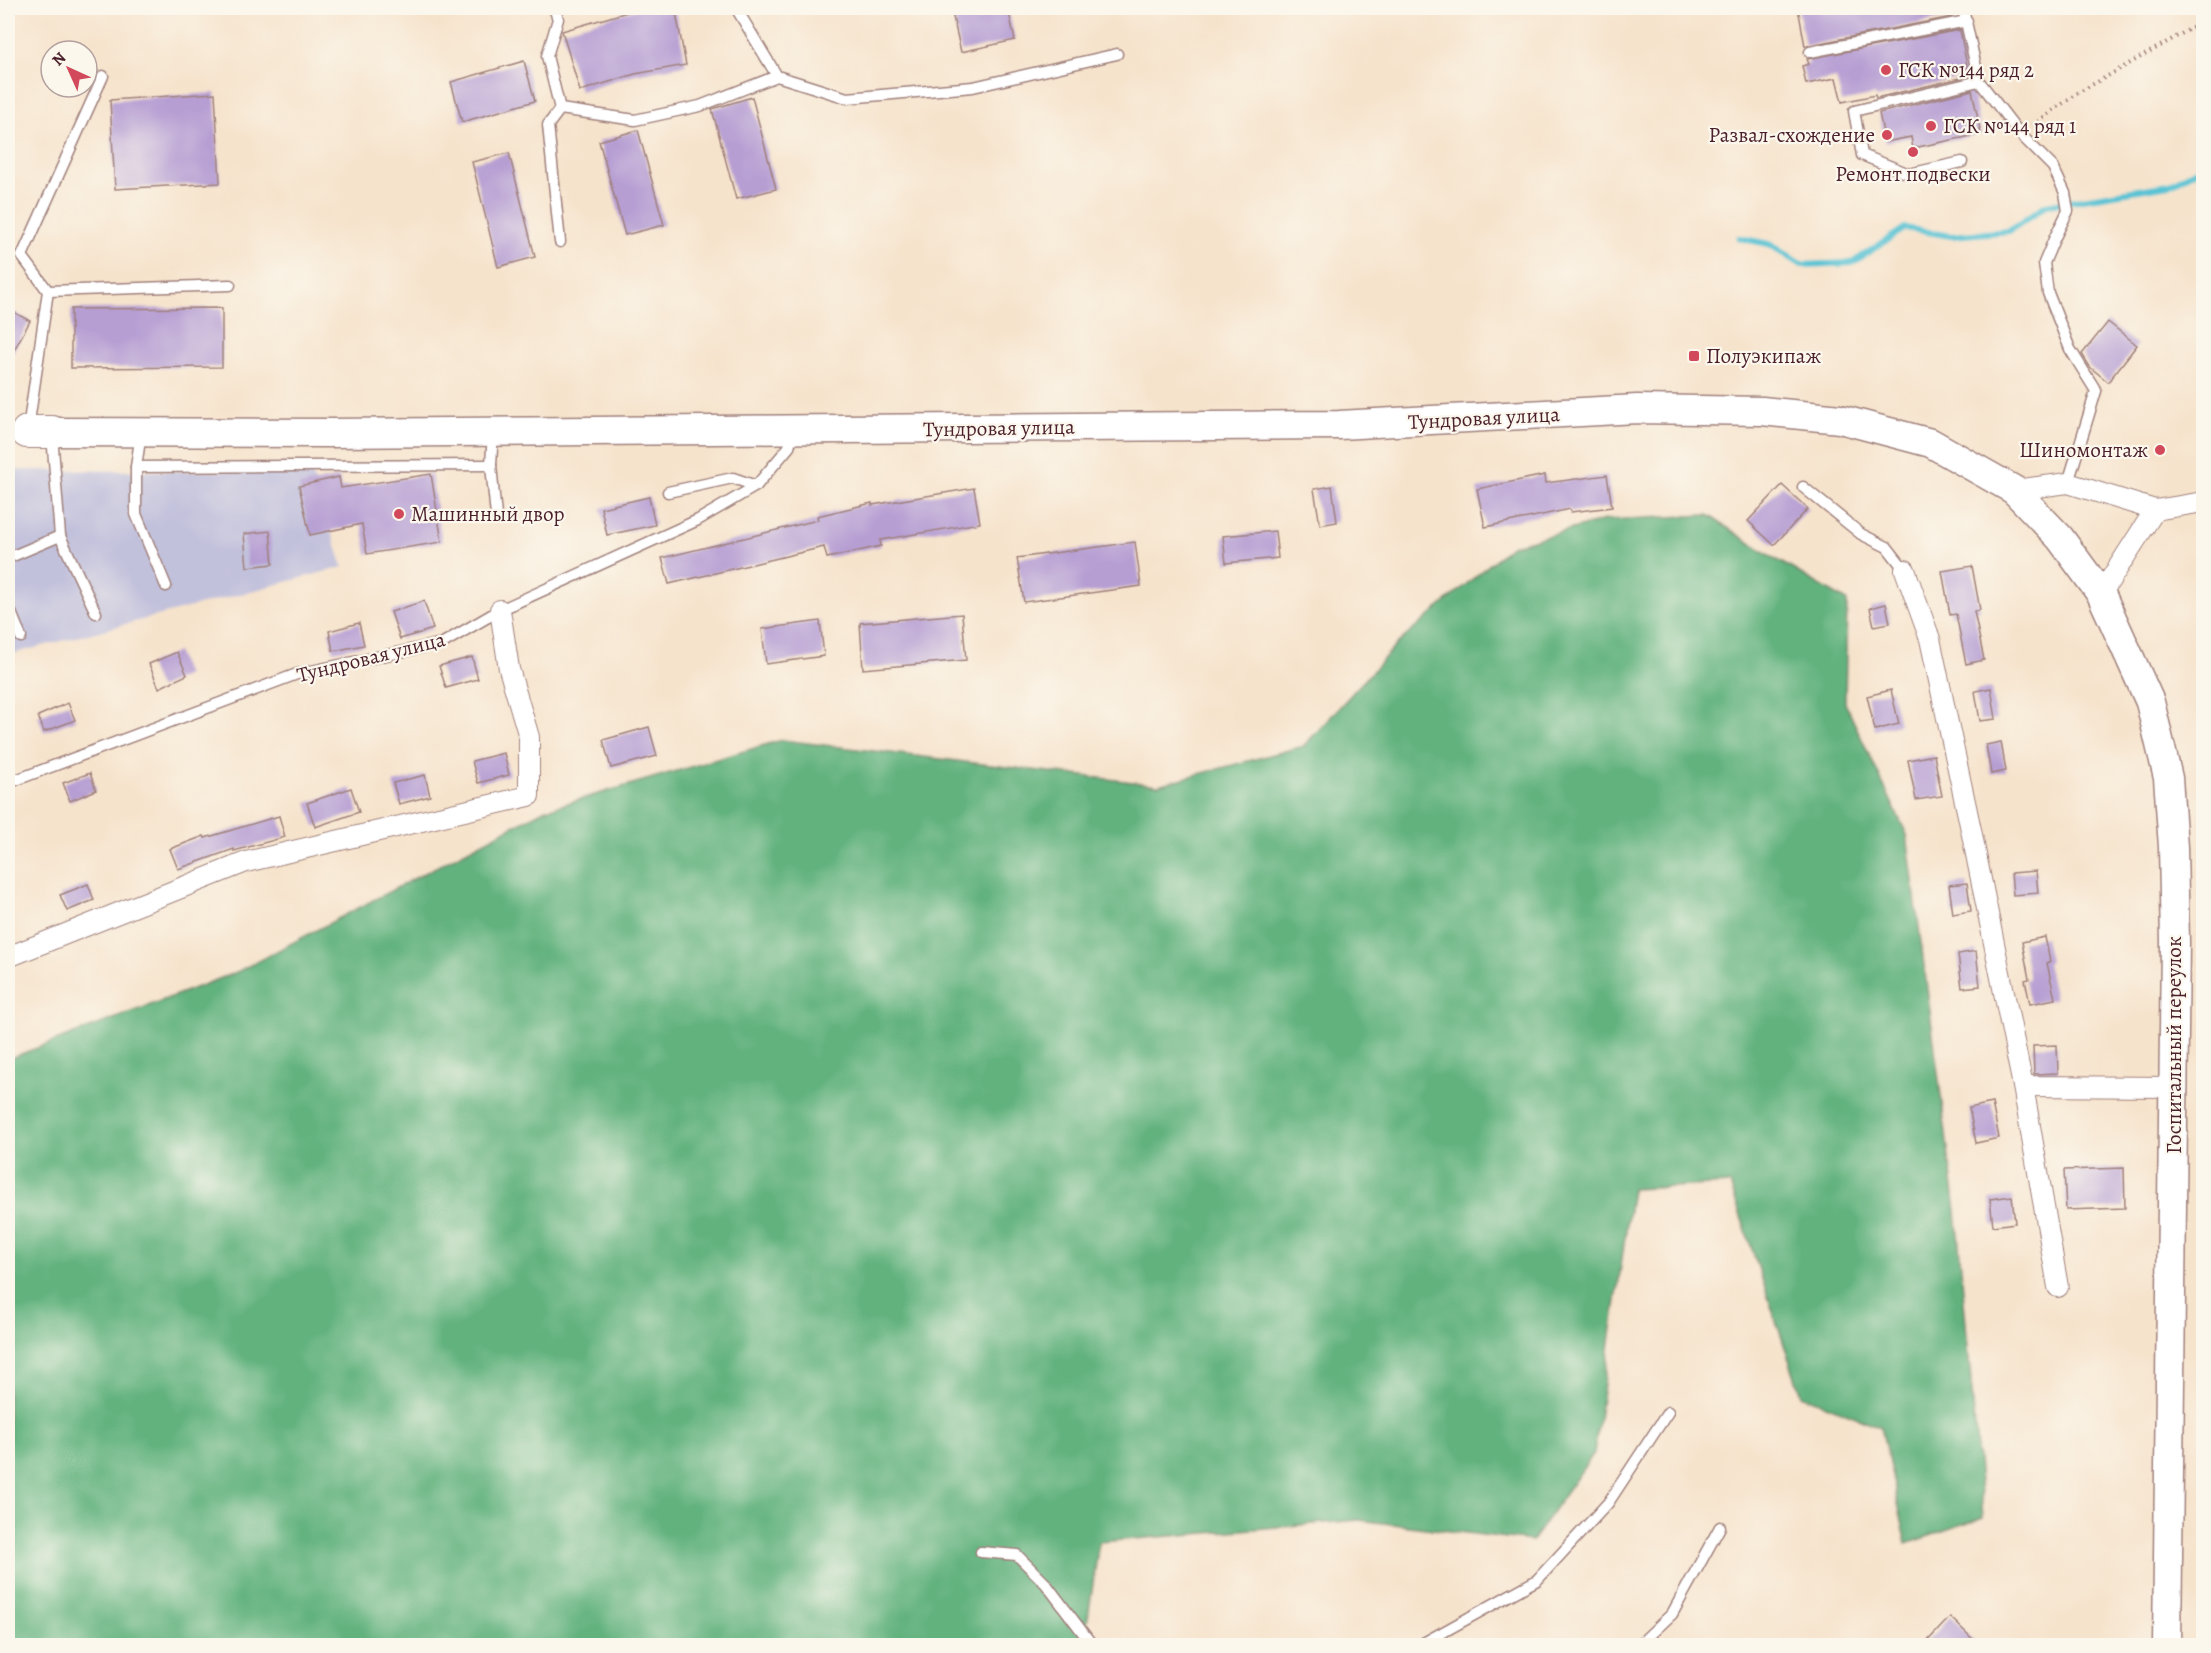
<svg xmlns="http://www.w3.org/2000/svg" width="2211" height="1653" viewBox="0 0 2211 1653" font-family="Alegreya,serif">
	<rect width="100%" height="100%" fill="#fbf7ec"/>
	<filter id="ink" filterUnits="userSpaceOnUse"><feTurbulence type="fractalNoise" baseFrequency=".0167" numOctaves="2"/><feDisplacementMap in="SourceGraphic" scale="12" xChannelSelector="R" yChannelSelector="G"/><feConvolveMatrix kernelMatrix="1 2 1 2 8 2 1 2 1" color-interpolation-filters="sRGB"/></filter>
	<filter id="wash" filterUnits="userSpaceOnUse"><feTurbulence type="fractalNoise" baseFrequency=".008" numOctaves="4" result="noise"/><feDisplacementMap in="SourceGraphic" scale="24" xChannelSelector="R" yChannelSelector="G"/><feGaussianBlur stdDeviation="1.35" result="paint"/><feColorMatrix in="noise" values="0 0 0 0 0 0 0 0 0 0 0 0 0 0 0 0 0 1.4 0 .05"/><feComposite in="paint" operator="in"/></filter>
	<g filter="url(#wash)">
		<rect width="100%" height="100%" fill="#f6e3cc"/>
		<path fill="#c2c1dc" d="M 8,470 L 311,472 L 343,567 L 8,655 Z"/>
		<path fill="#62b27e" stroke="#566854" stroke-width="1.5" d="M 1708,515 L 1772,557 L 1847,601 L 1845,703 L 1907,835 L 1956,1211 L 1983,1517 L 1907,1544 L 1881,1427 L 1801,1395 L 1730,1184 L 1632,1189 L 1594,1453 L 1532,1541 L 1359,1520 L 1099,1542 L 1084,1645 L 8,1646 L 8,1059 L 237,972 L 544,810 L 782,740 L 1158,785 L 1304,746 L 1398,643 L 1511,546 L 1605,520 Z"/>
		<g fill="none" stroke-linecap="round" stroke-linejoin="round">
			<path stroke="#58c3d4" stroke-width="6" d="M 1739,238 L 1769,244 L 1802,265 L 1852,263 L 1905,228 L 1951,236 L 2009,231 L 2046,205 L 2169,185 L 2204,166"/>
		</g>
		<g id="blocks">
			<g fill="#b69ed3">
				<path d="M 641,8 L 675,8 L 686,65 L 635,74 L 580,91 L 562,31 Z"/>
				<path d="M 951,8 L 1008,8 L 1015,40 L 961,52 Z"/>
				<path d="M 1798,8 L 1949,8 L 1951,17 L 1805,46 Z"/>
				<path d="M 1960,30 L 1969,76 L 1876,98 L 1875,95 L 1842,102 L 1836,78 L 1806,84 L 1802,66 L 1809,64 L 1807,59 Z"/>
				<path d="M 524,61 L 535,101 L 462,122 L 451,82 Z"/>
				<path d="M 1972,90 L 1981,134 L 1913,148 L 1911,137 L 1885,142 L 1879,113 Z"/>
				<path d="M 215,93 L 220,183 L 115,189 L 110,100 Z"/>
				<path d="M 752,97 L 776,189 L 736,199 L 712,109 Z"/>
				<path d="M 638,130 L 664,225 L 625,235 L 599,141 Z"/>
				<path d="M 509,153 L 535,257 L 498,267 L 472,162 Z"/>
				<path d="M 222,308 L 222,367 L 71,368 L 71,309 Z"/>
				<path d="M 8,309 L 30,321 L 8,361 Z"/>
				<path d="M 2108,322 L 2137,345 L 2108,382 L 2090,367 L 2082,354 Z"/>
				<path d="M 431,474 L 442,542 L 367,554 L 362,524 L 310,535 L 299,486 L 339,477 L 341,488 Z"/>
				<path d="M 1545,475 L 1546,483 L 1607,475 L 1612,507 L 1571,512 L 1570,509 L 1485,527 L 1477,489 Z"/>
				<path d="M 1782,485 L 1808,509 L 1774,545 L 1748,521 Z"/>
				<path d="M 1332,486 L 1337,522 L 1320,525 L 1314,489 Z"/>
				<path d="M 974,488 L 980,523 L 880,540 L 881,546 L 827,558 L 824,547 L 669,584 L 662,558 L 818,520 L 817,516 L 872,503 L 872,505 Z"/>
				<path d="M 649,497 L 655,525 L 607,535 L 601,508 Z"/>
				<path d="M 270,531 L 273,564 L 247,567 L 244,534 Z"/>
				<path d="M 1275,531 L 1278,558 L 1226,563 L 1223,536 Z"/>
				<path d="M 1135,542 L 1141,586 L 1024,602 L 1017,558 Z"/>
				<path d="M 1972,566 L 1980,610 L 1974,611 L 1984,660 L 1966,664 L 1956,614 L 1950,615 L 1942,571 Z"/>
				<path d="M 424,601 L 433,629 L 400,639 L 391,612 Z"/>
				<path d="M 1886,604 L 1890,623 L 1874,626 L 1870,608 Z"/>
				<path d="M 962,614 L 966,660 L 863,669 L 860,623 Z"/>
				<path d="M 820,621 L 824,656 L 766,664 L 762,629 Z"/>
				<path d="M 359,623 L 364,645 L 333,651 L 329,631 Z"/>
				<path d="M 177,652 L 187,675 L 159,688 L 149,664 Z"/>
				<path d="M 472,657 L 478,679 L 446,688 L 439,666 Z"/>
				<path d="M 1991,688 L 1996,719 L 1980,721 L 1975,691 Z"/>
				<path d="M 1891,690 L 1899,724 L 1875,730 L 1867,696 Z"/>
				<path d="M 68,703 L 75,720 L 44,732 L 38,716 Z"/>
				<path d="M 649,727 L 657,756 L 611,768 L 603,740 Z"/>
				<path d="M 2001,742 L 2006,771 L 1991,774 L 1986,745 Z"/>
				<path d="M 504,753 L 509,775 L 478,783 L 472,761 Z"/>
				<path d="M 1934,755 L 1942,796 L 1916,800 L 1908,760 Z"/>
				<path d="M 90,773 L 96,790 L 70,801 L 63,783 Z"/>
				<path d="M 425,775 L 430,796 L 399,804 L 393,783 Z"/>
				<path d="M 351,788 L 359,812 L 315,827 L 307,803 Z"/>
				<path d="M 279,816 L 285,837 L 234,851 L 234,849 L 178,869 L 170,849 L 204,836 L 205,838 Z"/>
				<path d="M 2036,871 L 2038,893 L 2013,895 L 2011,873 Z"/>
				<path d="M 1967,883 L 1971,911 L 1953,914 L 1949,885 Z"/>
				<path d="M 88,884 L 94,900 L 67,911 L 60,895 Z"/>
				<path d="M 2045,937 L 2050,962 L 2047,963 L 2055,999 L 2030,1004 L 2025,980 L 2029,979 L 2022,942 Z"/>
				<path d="M 1976,951 L 1980,986 L 1962,988 L 1958,954 Z"/>
				<path d="M 2057,1045 L 2058,1073 L 2034,1074 L 2033,1046 Z"/>
				<path d="M 1992,1103 L 1999,1138 L 1976,1143 L 1969,1108 Z"/>
				<path d="M 2124,1168 L 2125,1208 L 2066,1210 L 2064,1170 Z"/>
				<path d="M 2012,1196 L 2015,1223 L 1993,1226 L 1990,1199 Z"/>
				<path d="M 1950,1617 L 1980,1646 L 1923,1646 Z"/>
			</g>
		</g>
	</g>
	<g filter="url(#ink)">
		<use href="#blocks" fill-opacity="0" stroke="#a0817c" stroke-width="1.5"/>
		<g fill="none" stroke-linecap="round" stroke-linejoin="round">
			<defs>
				<g id="lane">
					<path d="M 554,8 L 558,19 L 547,56 L 560,109 L 635,120 L 700,106 L 777,76"/>
					<path d="M 736,8 L 777,76 L 847,98 L 973,87 L 1117,54"/>
					<path d="M 1963,8 L 1979,81 L 2020,134 L 2053,167 L 2065,193 L 2068,211 L 2055,237 L 2044,263 L 2048,293 L 2070,349 L 2096,391 L 2068,483"/>
					<path d="M 1810,52 L 1967,21"/>
					<path d="M 1962,162 L 1909,174 L 1862,155 L 1854,111 L 1979,81"/>
					<path d="M 560,242 L 548,125 L 560,109"/>
					<path d="M 48,291 L 230,285"/>
					<path d="M 28,429 L 48,291 L 22,256 L 103,76"/>
					<path d="M 493,431 L 491,465 L 496,516"/>
					<path d="M 141,433 L 136,467 L 136,514 L 166,586"/>
					<path d="M 136,467 L 491,465"/>
					<path d="M 1803,487 L 1861,534 L 1887,547 L 1905,570"/>
					<path d="M 668,492 L 733,478 L 756,486"/>
					<path d="M 60,536 L 96,613"/>
					<path d="M 8,558 L 60,536 L 52,435"/>
					<path d="M 8,605 L 21,637"/>
					<path d="M 8,783 L 297,674 L 443,643 L 500,610 L 698,520 L 756,486 L 789,447 L 793,429"/>
					<path d="M 981,1552 L 1017,1555 L 1046,1584 L 1093,1646"/>
					<path d="M 1418,1646 L 1537,1580 L 1608,1503 L 1668,1412"/>
					<path d="M 1638,1646 L 1672,1614 L 1720,1527"/>
				</g>
				<g id="street">
					<path d="M 2014,490 L 2068,483 L 2155,510 L 2204,502"/>
					<path d="M 1905,570 L 1930,639 L 1970,825 L 2023,1086 L 2174,1087"/>
					<path d="M 2101,594 L 2155,510"/>
					<path d="M 8,957 L 246,862 L 529,796 L 529,737 L 509,669 L 500,610"/>
					<path d="M 2023,1086 L 2058,1287"/>
				</g>
				<path id="secondary" d="M 52,432 L 331,433 L 1339,425 L 1637,409 L 1762,411 L 1840,419 L 1931,443 L 2014,490 L 2060,538 L 2101,594 L 2150,702 L 2168,778 L 2173,847 L 2175,942 L 2167,1646"/>
				<path id="primary" d="M 27,432 L 52,432"/>
			</defs>
			<use href="#lane" stroke="#a0817c" stroke-width="13"/>
			<use href="#street" stroke="#a0817c" stroke-width="22"/>
			<use href="#secondary" stroke="#a0817c" stroke-width="31"/>
			<use href="#primary" stroke="#a0817c" stroke-width="34"/>
			<path stroke="#a0817c" stroke-width="4" stroke-dasharray="1.5 4.5" stroke-linecap="butt" d="M 2033,125 L 2076,94 L 2204,21"/>
			<use href="#lane" stroke="#fff" stroke-width="10"/>
			<use href="#street" stroke="#fff" stroke-width="20"/>
			<use href="#secondary" stroke="#fff" stroke-width="28"/>
			<use href="#primary" stroke="#fff" stroke-width="32"/>
		</g>
	</g>
	<g fill="#d1495b" stroke="#fbf7ec" stroke-width="2">
		<circle cx="1886" cy="70" r="6"/>
		<circle cx="1931" cy="126" r="6"/>
		<circle cx="1887" cy="135" r="6"/>
		<circle cx="1913" cy="152" r="6"/>
		<rect x="1688" y="350" width="12" height="12" rx="3"/>
		<circle cx="2160" cy="450" r="6"/>
		<circle cx="399" cy="514" r="6"/>
	</g>
	<g text-anchor="middle" dominant-baseline="central" stroke-width="4.5" stroke-linejoin="round" paint-order="stroke">
		<g font-size="21" fill="#4a1f2b" stroke="#fbf7ec" text-anchor="start">
			<text x="1898" y="70">ГСК №144 ряд 2</text>
			<text x="1943" y="126">ГСК №144 ряд 1</text>
			<text x="1875" y="135" text-anchor="end">Развал-схождение</text>
			<text x="1913" y="174" text-anchor="middle">Ремонт подвески</text>
			<text x="1706" y="356">Полуэкипаж</text>
			<text x="2148" y="450" text-anchor="end">Шиномонтаж</text>
			<text x="411" y="514">Машинный двор</text>
		</g>
		<g font-size="21" fill="#4a1f2b" stroke="#fbf7ec">
			<text transform="translate(1484 418) rotate(-3)">Тундровая улица</text>
			<text transform="translate(999 428) rotate(-1)">Тундровая улица</text>
			<text transform="translate(371 657) rotate(-14)">Тундровая улица</text>
			<text transform="translate(2174 1045) rotate(-90)">Госпитальный переулок</text>
		</g>
	</g>
	<rect width="2211" height="1653" fill="none" stroke="#fbf7ec" stroke-width="30"/>
	<g transform="translate(69 69) rotate(315)"><circle r="28" fill="#fbf7ec" stroke="#b4a19f" stroke-width="1.5"/>
	<path d="M0-4.5L10 22L0 15L-10 22Z" fill="#d1495b"/>
	<text y="-9" font-size="16" font-weight="bold" text-anchor="middle" fill="#4a1f2b">N</text>
	</g>
</svg>
